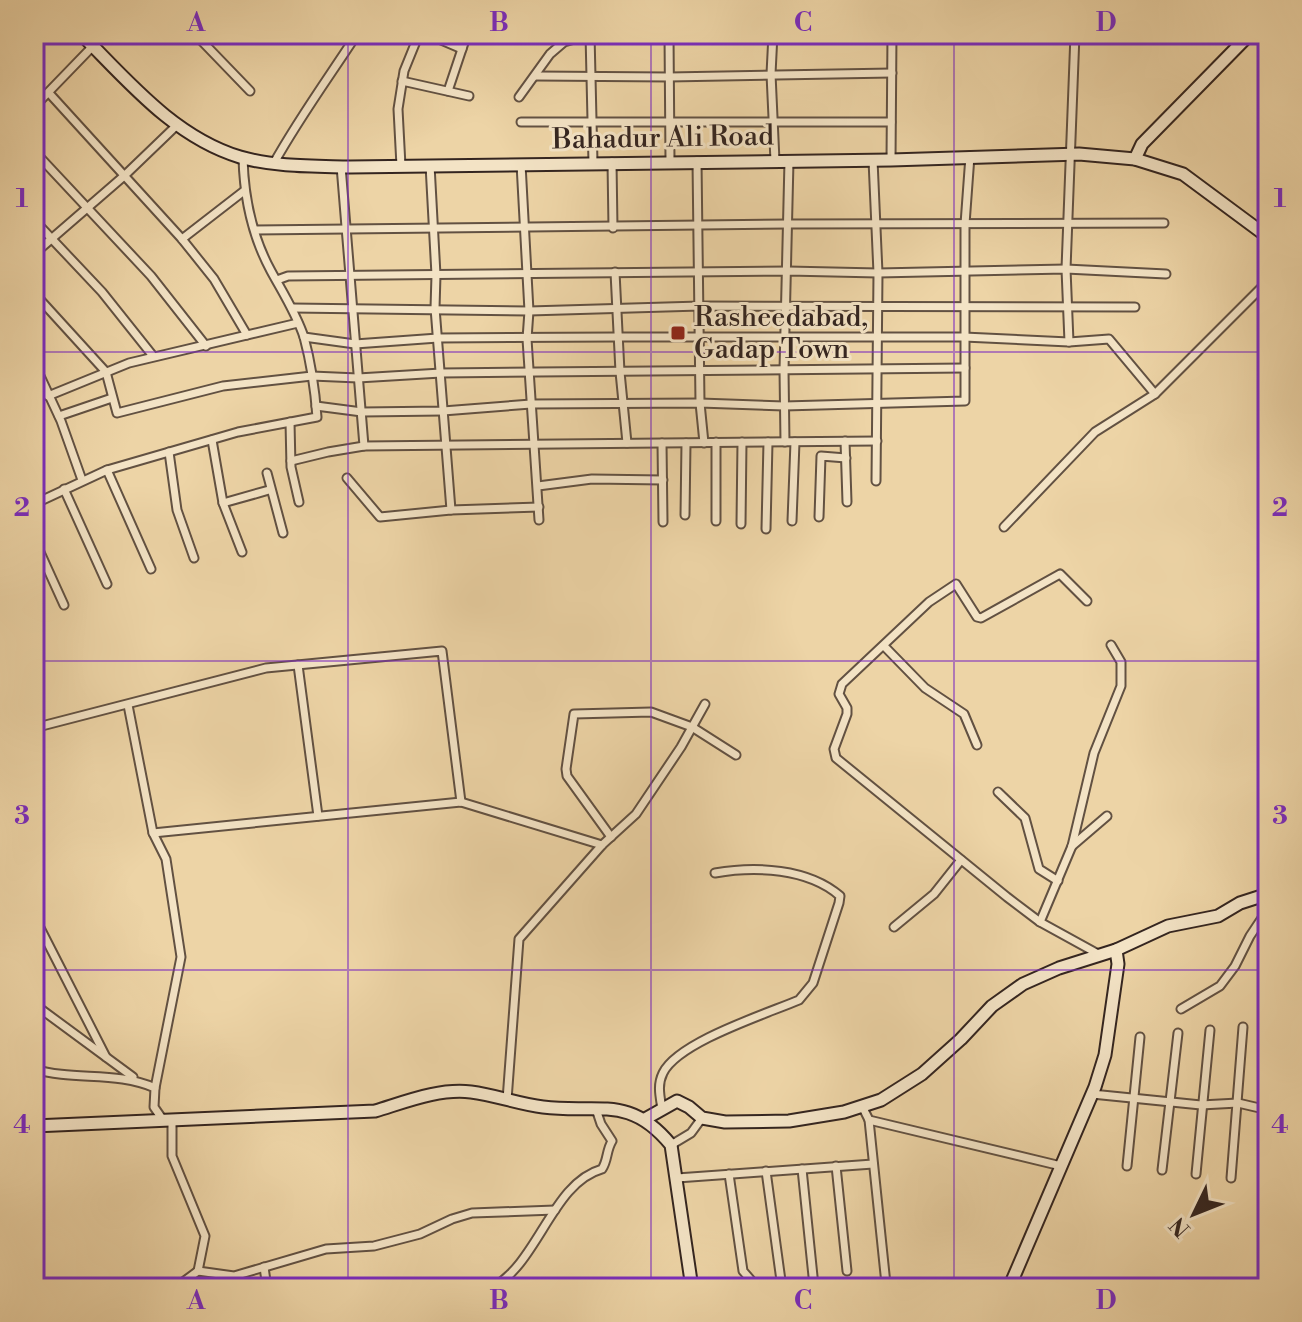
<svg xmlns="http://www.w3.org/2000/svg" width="1302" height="1322" viewBox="0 0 1302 1322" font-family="'Libre Bodoni',serif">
	<rect width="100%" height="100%" fill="#edd4a6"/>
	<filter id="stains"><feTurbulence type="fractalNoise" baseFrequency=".0025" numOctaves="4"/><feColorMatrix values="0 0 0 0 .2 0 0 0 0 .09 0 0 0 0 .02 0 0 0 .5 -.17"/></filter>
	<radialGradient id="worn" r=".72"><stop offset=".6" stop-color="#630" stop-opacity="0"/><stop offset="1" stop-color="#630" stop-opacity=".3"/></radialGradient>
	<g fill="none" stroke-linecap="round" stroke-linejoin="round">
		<defs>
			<g id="street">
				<path d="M 195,34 L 250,91"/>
				<path d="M 240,34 L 243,38"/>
				<path d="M 427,34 L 462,49"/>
				<path d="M 590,34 L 593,163"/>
				<path d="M 669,34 L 670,161"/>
				<path d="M 773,34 L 771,74 L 775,161"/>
				<path d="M 536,76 L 669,77 L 892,73"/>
				<path d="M 402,81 L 469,96"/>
				<path d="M 448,91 L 467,34"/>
				<path d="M 49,93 L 182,239 L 214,279 L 247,335"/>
				<path d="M 519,97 L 550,54 L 564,42 L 592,34"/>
				<path d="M 34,107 L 93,46"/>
				<path d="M 521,122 L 891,122"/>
				<path d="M 34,151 L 151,276 L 206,346"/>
				<path d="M 873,160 L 878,273 L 876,481"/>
				<path d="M 891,160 L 892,34"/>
				<path d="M 697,161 L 700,403 L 704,443"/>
				<path d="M 612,162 L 613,228"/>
				<path d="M 274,163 C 299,118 329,77 357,34"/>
				<path d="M 521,164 L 529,311 L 527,339 L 539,520"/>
				<path d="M 430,165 L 436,275 L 435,308 L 451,510"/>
				<path d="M 341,166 L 364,446"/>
				<path d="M 401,166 L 398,109 L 404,71 L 419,34"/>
				<path d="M 34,220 L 102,292 L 153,356"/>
				<path d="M 255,230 L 788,224 L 1164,223"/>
				<path d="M 182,239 L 244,191"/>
				<path d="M 34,254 L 124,176 L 176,126"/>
				<path d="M 615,272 L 620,372 L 627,443"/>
				<path d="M 277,280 L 288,276 L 788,271 L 878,273 L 1066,269 L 1166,274"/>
				<path d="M 34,293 L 106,372 L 117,413 L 223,386 L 312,376 L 358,378 L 441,373 L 965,368"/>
				<path d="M 292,308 L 529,311 L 700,306 L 1135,307"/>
				<path d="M 304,337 L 355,344 L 438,338 L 617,337 L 964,337 L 1069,342 L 1109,339 L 1155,394 L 1268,281"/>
				<path d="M 1069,342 L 1066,269 L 1075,34"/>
				<path d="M 34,363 L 61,421 L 82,480"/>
				<path d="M 48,396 L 129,363 L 298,323"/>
				<path d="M 316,406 L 362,412 L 443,411 L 531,404 L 700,403 L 784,406 L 965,401 L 965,224 L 970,156"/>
				<path d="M 59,416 L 112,398"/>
				<path d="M 290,422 L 291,467 L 299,502"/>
				<path d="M 212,440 L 223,503 L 242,552"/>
				<path d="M 845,441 L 847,502"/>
				<path d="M 785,442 L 784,370 L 789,161"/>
				<path d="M 662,443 L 663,522"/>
				<path d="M 169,452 L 177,510 L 194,558"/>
				<path d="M 291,461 L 328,452 L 364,446 L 877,441"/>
				<path d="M 107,470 L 151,569"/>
				<path d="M 267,473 L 283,533"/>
				<path d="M 347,478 L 380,517 L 451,510 L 539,507"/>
				<path d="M 538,486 L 592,479 L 663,480"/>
				<path d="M 64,489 L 107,584"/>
				<path d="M 223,503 L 269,490"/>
				<path d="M 34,504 L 107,470 L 238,432 L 317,417 C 315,390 311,363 304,337 C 296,313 283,293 271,271 C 252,236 244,196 243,158"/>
				<path d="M 685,515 L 686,443"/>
				<path d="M 819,517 L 821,456 L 846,458"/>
				<path d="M 716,521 L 716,442"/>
				<path d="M 792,521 L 795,442"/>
				<path d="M 741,524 L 742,442"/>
				<path d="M 1004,527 L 1095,432 L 1155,394"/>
				<path d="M 766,529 L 768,442"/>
				<path d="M 34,539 L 64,605"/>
				<path d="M 1087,601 L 1060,574 L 981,618 L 977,617 L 956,584 L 929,602 L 842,684 L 839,694 L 847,708 L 847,714 L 834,749 L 836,758 L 1007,897 L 1040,922 L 1100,955"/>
				<path d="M 884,646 L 925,688 L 964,714 L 977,745"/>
				<path d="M 298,665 L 318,816"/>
				<path d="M 128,705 L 153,833 L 166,859 L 181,957 L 155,1088"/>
				<path d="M 34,728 L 266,668 L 442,651 L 461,802"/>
				<path d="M 998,792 L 1025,818 L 1039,869 L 1058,881"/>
				<path d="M 153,833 L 461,802 L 602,845"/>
				<path d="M 611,837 L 567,776 L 566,769 L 574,714 L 651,712 L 692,727 L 736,755"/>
				<path d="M 1072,846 L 1107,816"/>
				<path d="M 34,916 L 106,1057"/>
				<path d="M 1040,922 L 1072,846 L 1094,753 L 1121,686 L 1121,662 L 1111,645"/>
				<path d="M 894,927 L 934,894 L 961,860"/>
				<path d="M 34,1004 L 133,1077"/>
				<path d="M 1181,1009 L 1220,986 L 1235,966 L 1250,936 L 1268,909"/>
				<path d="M 34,1069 C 74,1081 117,1071 155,1088 L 154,1107 L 163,1120"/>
				<path d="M 1092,1094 L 1201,1105 L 1238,1103 L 1268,1110"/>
				<path d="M 507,1100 L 519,939 L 602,845 L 636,814 L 681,747 L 705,704"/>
				<path d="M 862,1106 L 869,1120 L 1061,1166"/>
				<path d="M 662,1109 C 660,1096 657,1085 663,1073 C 678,1042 766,1014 799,1000 L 813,983 L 839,903 L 840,896 C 808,868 755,866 715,873"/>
				<path d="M 172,1119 L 172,1156 L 205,1236 L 198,1271"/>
				<path d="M 869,1120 L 886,1284"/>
				<path d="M 671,1145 L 691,1133 L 702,1118"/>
				<path d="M 836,1166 L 847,1271"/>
				<path d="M 1127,1166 L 1140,1037"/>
				<path d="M 802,1169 L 814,1286"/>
				<path d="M 1162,1170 L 1178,1033"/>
				<path d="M 766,1171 L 782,1288"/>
				<path d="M 729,1174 L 743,1271 L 757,1287"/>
				<path d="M 1196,1174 L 1210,1030"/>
				<path d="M 677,1178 L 873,1164"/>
				<path d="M 1231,1178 L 1243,1027"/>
				<path d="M 1263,1182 L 1268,1118"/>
				<path d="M 264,1267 L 267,1288"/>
				<path d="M 175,1288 L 198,1271 L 234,1276 L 326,1249 L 374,1246 L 420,1234 L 452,1219 L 472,1213 L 555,1210"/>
				<path d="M 492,1288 C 539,1262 552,1183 602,1169 C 608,1160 606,1151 612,1141 L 601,1124 L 596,1109"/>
			</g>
			<g id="secondary">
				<path d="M 81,34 C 128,81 174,137 240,157 C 275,167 314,166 350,167 L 891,160 L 1079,154 L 1135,159 L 1183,174 L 1268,237"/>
				<path d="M 1135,159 L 1142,144 L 1250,34"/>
				<path d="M 645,1119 L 677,1101 L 689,1107 L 702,1118 L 725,1122 L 789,1121 L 844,1112 L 881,1100 L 922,1074 L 961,1039 L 992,1006 L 1023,984 L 1059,968 L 1116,950 L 1168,926 L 1218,916 L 1240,903 L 1268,894"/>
				<path d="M 34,1126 L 375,1111 C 405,1102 439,1088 471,1092 C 495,1095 519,1104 543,1107 C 599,1114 629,1094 671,1145 L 692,1288"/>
				<path d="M 1009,1288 L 1095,1087 L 1105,1055 L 1118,964 L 1116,950"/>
			</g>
		</defs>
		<use href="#street" stroke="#625142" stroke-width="11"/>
		<use href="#secondary" stroke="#342520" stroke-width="15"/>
		<use href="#street" stroke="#f3e3c5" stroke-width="7"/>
		<use href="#secondary" stroke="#f3e3c5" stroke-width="11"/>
	</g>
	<path fill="none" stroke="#7b2cbf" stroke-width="2" stroke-opacity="0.55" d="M 348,34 L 348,1288M 651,34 L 651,1288M 954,34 L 954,1288M 34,352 L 1268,352M 34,661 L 1268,661M 34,970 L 1268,970"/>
	<rect fill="#8f2418" stroke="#f3e3c5" stroke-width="3" x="670" y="325" width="16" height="16" rx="4"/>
	<g text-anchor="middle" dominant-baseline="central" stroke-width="6" stroke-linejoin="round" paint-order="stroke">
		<g font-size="28" fill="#342520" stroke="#f3e3c5">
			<text transform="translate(663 138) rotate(-1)">Bahadur Ali Road</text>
		</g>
		<g font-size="28" fill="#342520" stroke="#f3e3c5" text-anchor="start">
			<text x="694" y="317">Rasheedabad,<tspan x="694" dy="32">Gadap Town</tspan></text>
		</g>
	</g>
	<rect width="1302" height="1322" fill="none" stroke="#edd4a6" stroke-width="88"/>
	<g transform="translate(1194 1214) rotate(227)" stroke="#f3e3c5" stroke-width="6" paint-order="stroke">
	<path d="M0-6L14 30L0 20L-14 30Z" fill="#342520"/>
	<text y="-12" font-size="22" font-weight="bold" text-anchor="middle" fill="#342520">N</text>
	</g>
	<rect x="44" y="44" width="1214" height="1234" fill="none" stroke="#7b2cbf" stroke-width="3"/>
	<g font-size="26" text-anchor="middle" font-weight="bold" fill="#7b2cbf">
		<text x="196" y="31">A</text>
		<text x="499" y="31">B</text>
		<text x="803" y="31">C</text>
		<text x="1106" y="31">D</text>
		<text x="22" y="207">1</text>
		<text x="1280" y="207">1</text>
		<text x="22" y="516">2</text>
		<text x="1280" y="516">2</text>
		<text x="22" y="824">3</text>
		<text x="1280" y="824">3</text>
		<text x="22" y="1133">4</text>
		<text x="1280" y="1133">4</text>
		<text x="196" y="1309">A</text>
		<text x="499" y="1309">B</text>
		<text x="803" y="1309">C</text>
		<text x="1106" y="1309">D</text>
	</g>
	<rect width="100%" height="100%" filter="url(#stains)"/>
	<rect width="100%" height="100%" fill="url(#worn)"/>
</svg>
